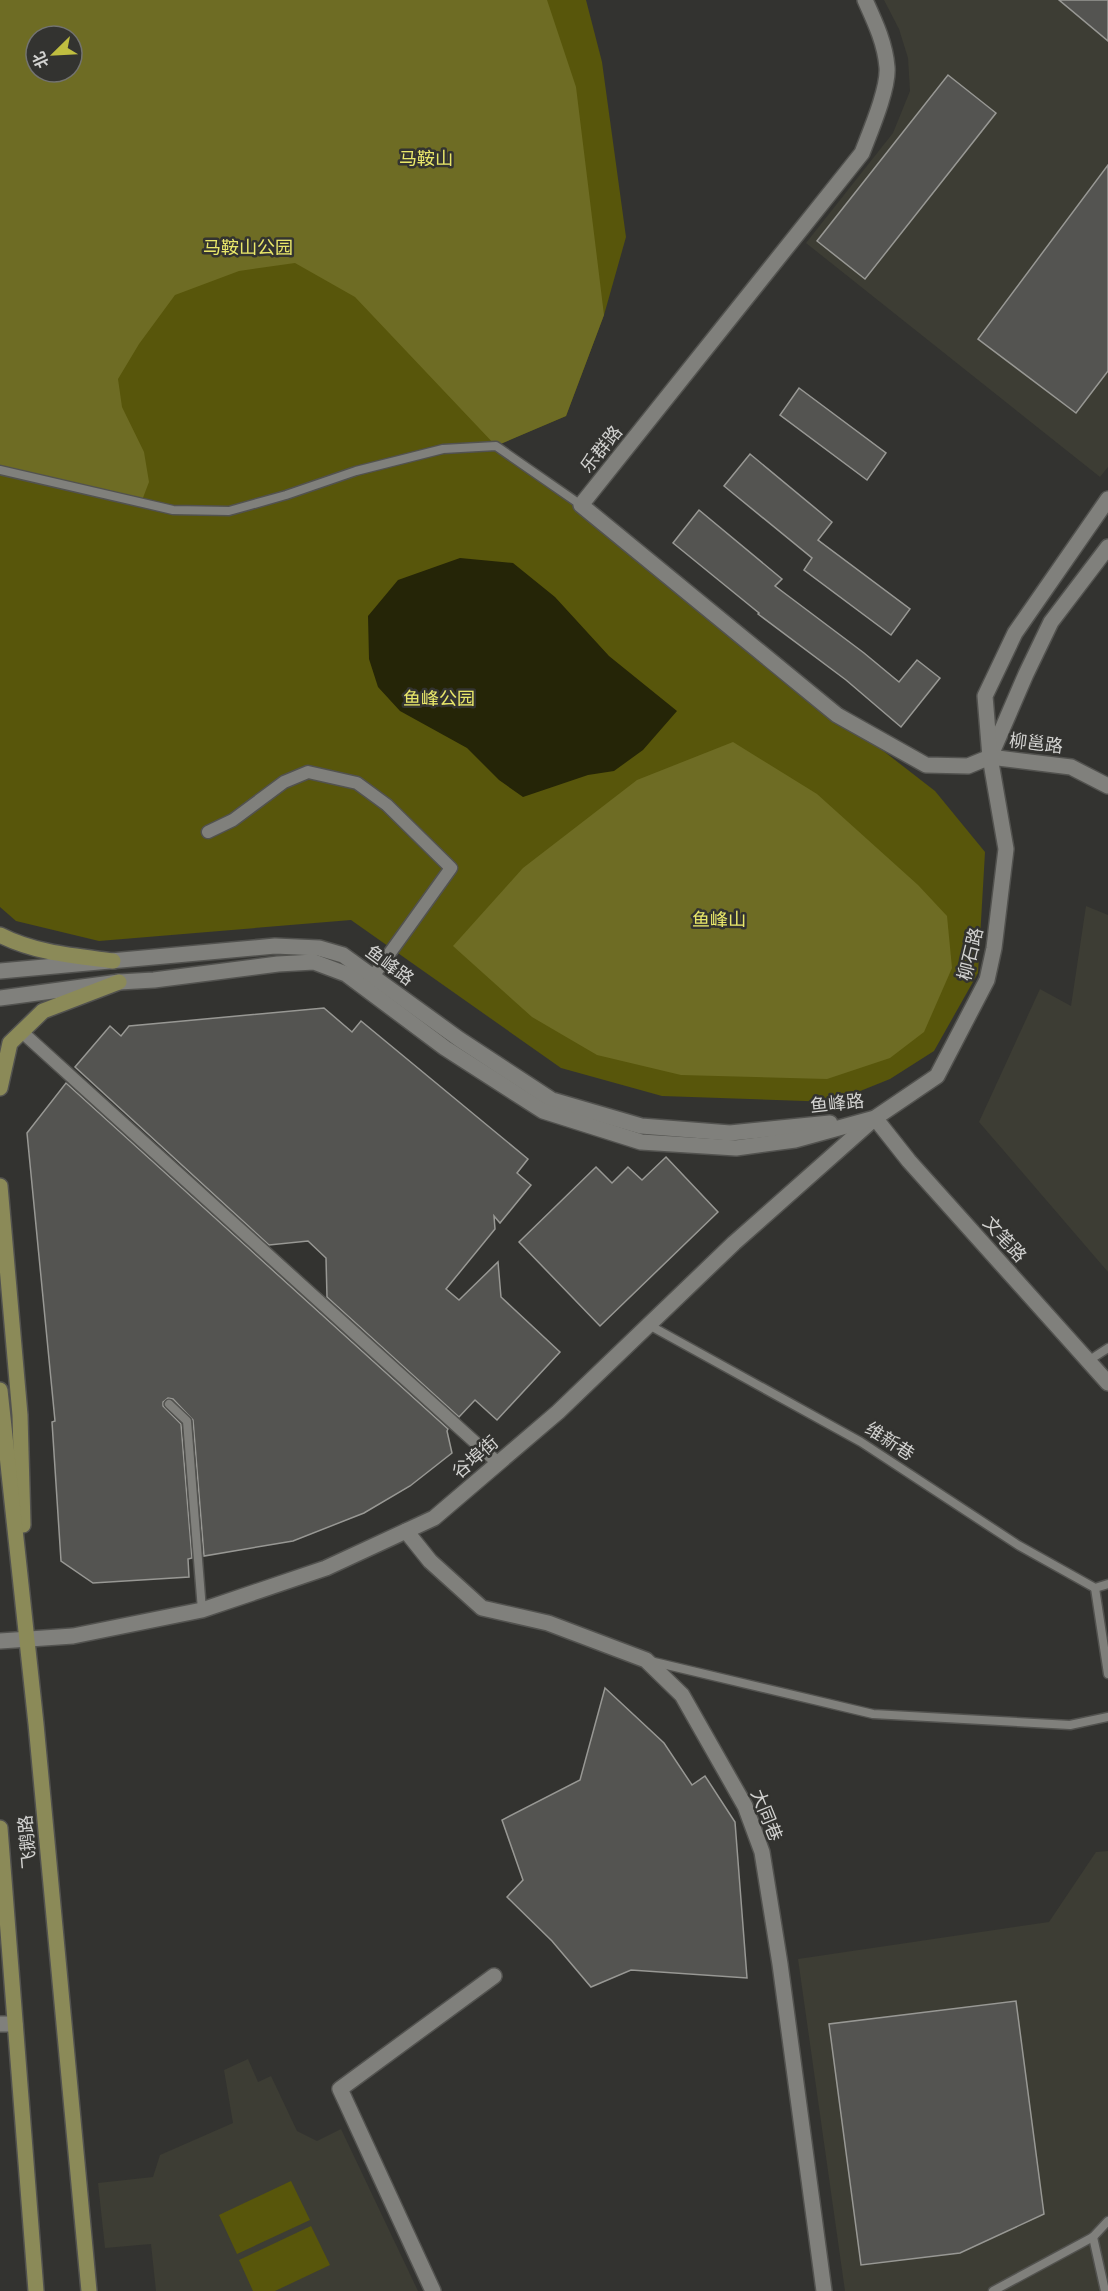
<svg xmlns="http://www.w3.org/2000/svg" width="1108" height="2291" viewBox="0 0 1108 2291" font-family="'PT Sans','Noto Sans SC',sans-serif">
	<rect width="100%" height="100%" fill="#333330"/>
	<g fill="#3d3d34">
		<path d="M 884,0 L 1108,0 L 1108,467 L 1100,477 L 806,243 L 893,133 L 910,91 L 908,58 L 899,29 Z"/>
		<path d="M 1086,906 L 1108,915 L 1108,1272 L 979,1122 L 1040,989 L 1071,1006 Z"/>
		<path d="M 1108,1851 L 1108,2291 L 845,2291 L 798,1959 L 1049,1922 L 1096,1852 Z"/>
		<path d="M 248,2059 L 258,2082 L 271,2076 L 297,2131 L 317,2141 L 341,2129 L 418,2291 L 156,2291 L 151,2244 L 105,2248 L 98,2183 L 153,2177 L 160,2155 L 233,2123 L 224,2070 Z"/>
	</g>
	<g fill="#58560b" fill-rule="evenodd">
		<path d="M 0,0 L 586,0 L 602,62 L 626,237 L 604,315 L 566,416 L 497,445 L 581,505 L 837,715 L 935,791 L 985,852 L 978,973 L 934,1051 L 890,1079 L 833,1102 L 662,1096 L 561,1068 L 351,920 L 99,941 L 16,921 L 0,907 ZM 36,36 L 72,36 L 72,72 L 36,72 Z"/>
		<path d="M 291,2181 L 310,2220 L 237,2254 L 219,2215 Z"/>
		<path d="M 311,2226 L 330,2265 L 275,2291 L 253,2291 L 239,2260 Z"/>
	</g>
	<g fill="#6e6c24" fill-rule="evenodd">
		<path d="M 0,0 L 547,0 L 576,87 L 604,315 L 566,416 L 496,446 L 355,297 L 295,263 L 239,271 L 175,295 L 139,344 L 118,379 L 122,407 L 144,452 L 149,482 L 141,503 L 0,470 ZM 36,36 L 72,36 L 72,72 L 36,72 Z"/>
		<path d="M 733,742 L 817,794 L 918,885 L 947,916 L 952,968 L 924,1032 L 890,1058 L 827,1079 L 681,1075 L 597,1055 L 532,1017 L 453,946 L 523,868 L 637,780 Z"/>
	</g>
	<path fill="#252507" d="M 460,558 L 513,563 L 555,597 L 609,656 L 677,711 L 643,750 L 614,771 L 588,775 L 523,797 L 499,780 L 467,748 L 400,711 L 378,687 L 369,659 L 368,616 L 398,580 Z"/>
	<g fill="#545451" stroke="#989894" stroke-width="1.5">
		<path d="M 1059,0 L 1108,0 L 1108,41 Z"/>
		<path d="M 948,75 L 996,113 L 865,279 L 817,241 Z"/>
		<path d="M 1108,165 L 1108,371 L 1076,413 L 978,339 Z"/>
		<path d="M 799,388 L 886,453 L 867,480 L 780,415 Z"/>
		<path d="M 750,454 L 832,522 L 818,540 L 910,609 L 891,635 L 804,570 L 812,558 L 724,486 Z"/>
		<path d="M 699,510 L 782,579 L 775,586 L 864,653 L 899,682 L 917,660 L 940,678 L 901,727 L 846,680 L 758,614 L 759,613 L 673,543 Z"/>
		<path d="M 324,1008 L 352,1032 L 361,1021 L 528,1159 L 517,1173 L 531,1185 L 500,1223 L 494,1216 L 495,1229 L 446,1289 L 459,1300 L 498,1262 L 501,1297 L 560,1352 L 497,1420 L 475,1400 L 459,1417 L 327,1297 L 326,1258 L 308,1241 L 269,1245 L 75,1067 L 110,1026 L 121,1036 L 129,1026 Z"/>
		<path d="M 66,1083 L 448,1429 L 447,1431 L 452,1453 L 410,1486 L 364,1513 L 293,1541 L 204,1556 L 193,1420 L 173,1399 L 168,1398 L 163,1402 L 163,1406 L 181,1424 L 192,1558 L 188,1559 L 189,1577 L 93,1583 L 61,1561 L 52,1422 L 55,1421 L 27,1133 Z"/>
		<path d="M 666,1157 L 718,1212 L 600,1326 L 519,1242 L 596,1167 L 612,1183 L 628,1167 L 642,1180 Z"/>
		<path d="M 605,1688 L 664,1743 L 692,1785 L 705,1776 L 735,1822 L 747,1978 L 631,1970 L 591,1987 L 552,1941 L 507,1897 L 523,1880 L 502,1820 L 580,1780 Z"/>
		<path d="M 1016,2001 L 1044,2214 L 960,2253 L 861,2265 L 829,2024 Z"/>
	</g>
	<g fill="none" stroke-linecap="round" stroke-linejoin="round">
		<defs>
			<g id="service">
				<path d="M 0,470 L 173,510 L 229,511 L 286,495 L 356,471 L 443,449 L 496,446 L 581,505"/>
				<path d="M 649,1325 L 861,1442 L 1018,1545 L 1095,1588 L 1108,1584"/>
				<path d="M 1088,1361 L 1108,1348"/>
				<path d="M 169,1404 L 187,1421 L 202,1610"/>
				<path d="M 1095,1588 L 1108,1674"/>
				<path d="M 650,1661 L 873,1714 L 1070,1725 L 1108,1717"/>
				<path d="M 1093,2237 L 1105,2291"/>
				<path d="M 993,2291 L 1093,2237 L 1108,2221"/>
			</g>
			<g id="pedestrian">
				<path d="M 208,832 L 233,820 L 284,782 L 308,772 L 357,783 L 387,805 L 451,868 L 369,982"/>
				<path d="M 22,1032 L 498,1463"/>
			</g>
			<g id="minor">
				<path d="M 865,0 C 875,22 885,43 887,67 C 889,88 870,132 862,153 L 581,505 L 837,715 L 926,765 L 968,766 L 990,757"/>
				<path d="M 406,1531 L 430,1561 L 482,1608 L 548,1623 L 646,1660 L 682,1695 L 745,1806 L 762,1852 L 780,1964 L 824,2291"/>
				<path d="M 0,2024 L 15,2024"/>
				<path d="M 433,2291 L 340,2089 L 494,1976"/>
			</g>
			<g id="tertiary">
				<path d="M 990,757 L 1071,767 L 1108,786"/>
				<path d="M 0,1641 L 73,1636 L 202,1610 L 326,1568 L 434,1518 L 558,1412 L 734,1243 L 875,1118 L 909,1161 L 1108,1383"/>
			</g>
			<g id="secondary">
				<path d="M 991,755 L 1026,674 L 1051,622 L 1108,547"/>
				<path d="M 0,971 L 275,946 L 319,948 L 343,955 L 459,1039 L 552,1100 L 641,1126 L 730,1133 L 830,1123"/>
				<path d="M 0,998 L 119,982 L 154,980 L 278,964 L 314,962 L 346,974 L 445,1048 L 543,1111 L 641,1142 L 736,1148 L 795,1140 L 875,1118 L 937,1076 L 987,980 L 994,948 L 1006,849 L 990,757 L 985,696 L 1015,633 L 1108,499"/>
			</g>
			<g id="primary">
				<path d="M 0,935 C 35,953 75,956 113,961"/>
				<path d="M 0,1088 L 10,1043 L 43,1011 L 119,982"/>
				<path d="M 0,1186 L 20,1415 L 23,1525"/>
				<path d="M 0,1390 L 36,1724 L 89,2291"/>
				<path d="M 0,1828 L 36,2291"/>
			</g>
		</defs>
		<use href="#service" stroke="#52524f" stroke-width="11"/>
		<use href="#pedestrian" stroke="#52524f" stroke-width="15"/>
		<use href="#minor" stroke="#52524f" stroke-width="18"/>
		<use href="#tertiary" stroke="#52524f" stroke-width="18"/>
		<use href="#secondary" stroke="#52524f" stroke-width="18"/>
		<use href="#primary" stroke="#52524f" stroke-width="18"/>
		<use href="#service" stroke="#80807c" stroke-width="8"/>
		<use href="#pedestrian" stroke="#80807c" stroke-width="12"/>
		<use href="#minor" stroke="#80807c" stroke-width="15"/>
		<use href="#tertiary" stroke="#80807c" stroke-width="15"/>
		<use href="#secondary" stroke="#80807c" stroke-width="15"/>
		<use href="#primary" stroke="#8b8a58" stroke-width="15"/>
	</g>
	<g text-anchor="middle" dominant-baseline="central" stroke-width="5" stroke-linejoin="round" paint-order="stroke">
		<g font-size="18" fill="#e9e76a" stroke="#333330">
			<text x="426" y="158">马鞍山</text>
			<text x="248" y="247">马鞍山公园</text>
			<text x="439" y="698">鱼峰公园</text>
			<text x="719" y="919">鱼峰山</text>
		</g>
		<g font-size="18" fill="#d2d2d0" stroke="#333330">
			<text transform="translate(601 449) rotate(-51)">乐群路</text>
			<text transform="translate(1036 743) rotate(7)">柳邕路</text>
			<text transform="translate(970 954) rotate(-76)">柳石路</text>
			<text transform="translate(390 965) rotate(36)">鱼峰路</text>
			<text transform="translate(837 1103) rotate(-6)">鱼峰路</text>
			<text transform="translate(1005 1239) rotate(48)">文笔路</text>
			<text transform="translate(890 1441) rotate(33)">维新巷</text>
			<text transform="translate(475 1457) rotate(-41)">谷埠街</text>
			<text transform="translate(767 1815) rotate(68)">大同巷</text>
			<text transform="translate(27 1842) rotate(-95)">飞鹅路</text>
		</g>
	</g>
	<g transform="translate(54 54) rotate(246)"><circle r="28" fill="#333330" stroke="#737370" stroke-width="1.5"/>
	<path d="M0-4.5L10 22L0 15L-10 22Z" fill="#c0be40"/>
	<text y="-9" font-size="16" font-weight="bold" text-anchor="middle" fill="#d2d2d0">北</text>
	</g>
</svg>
